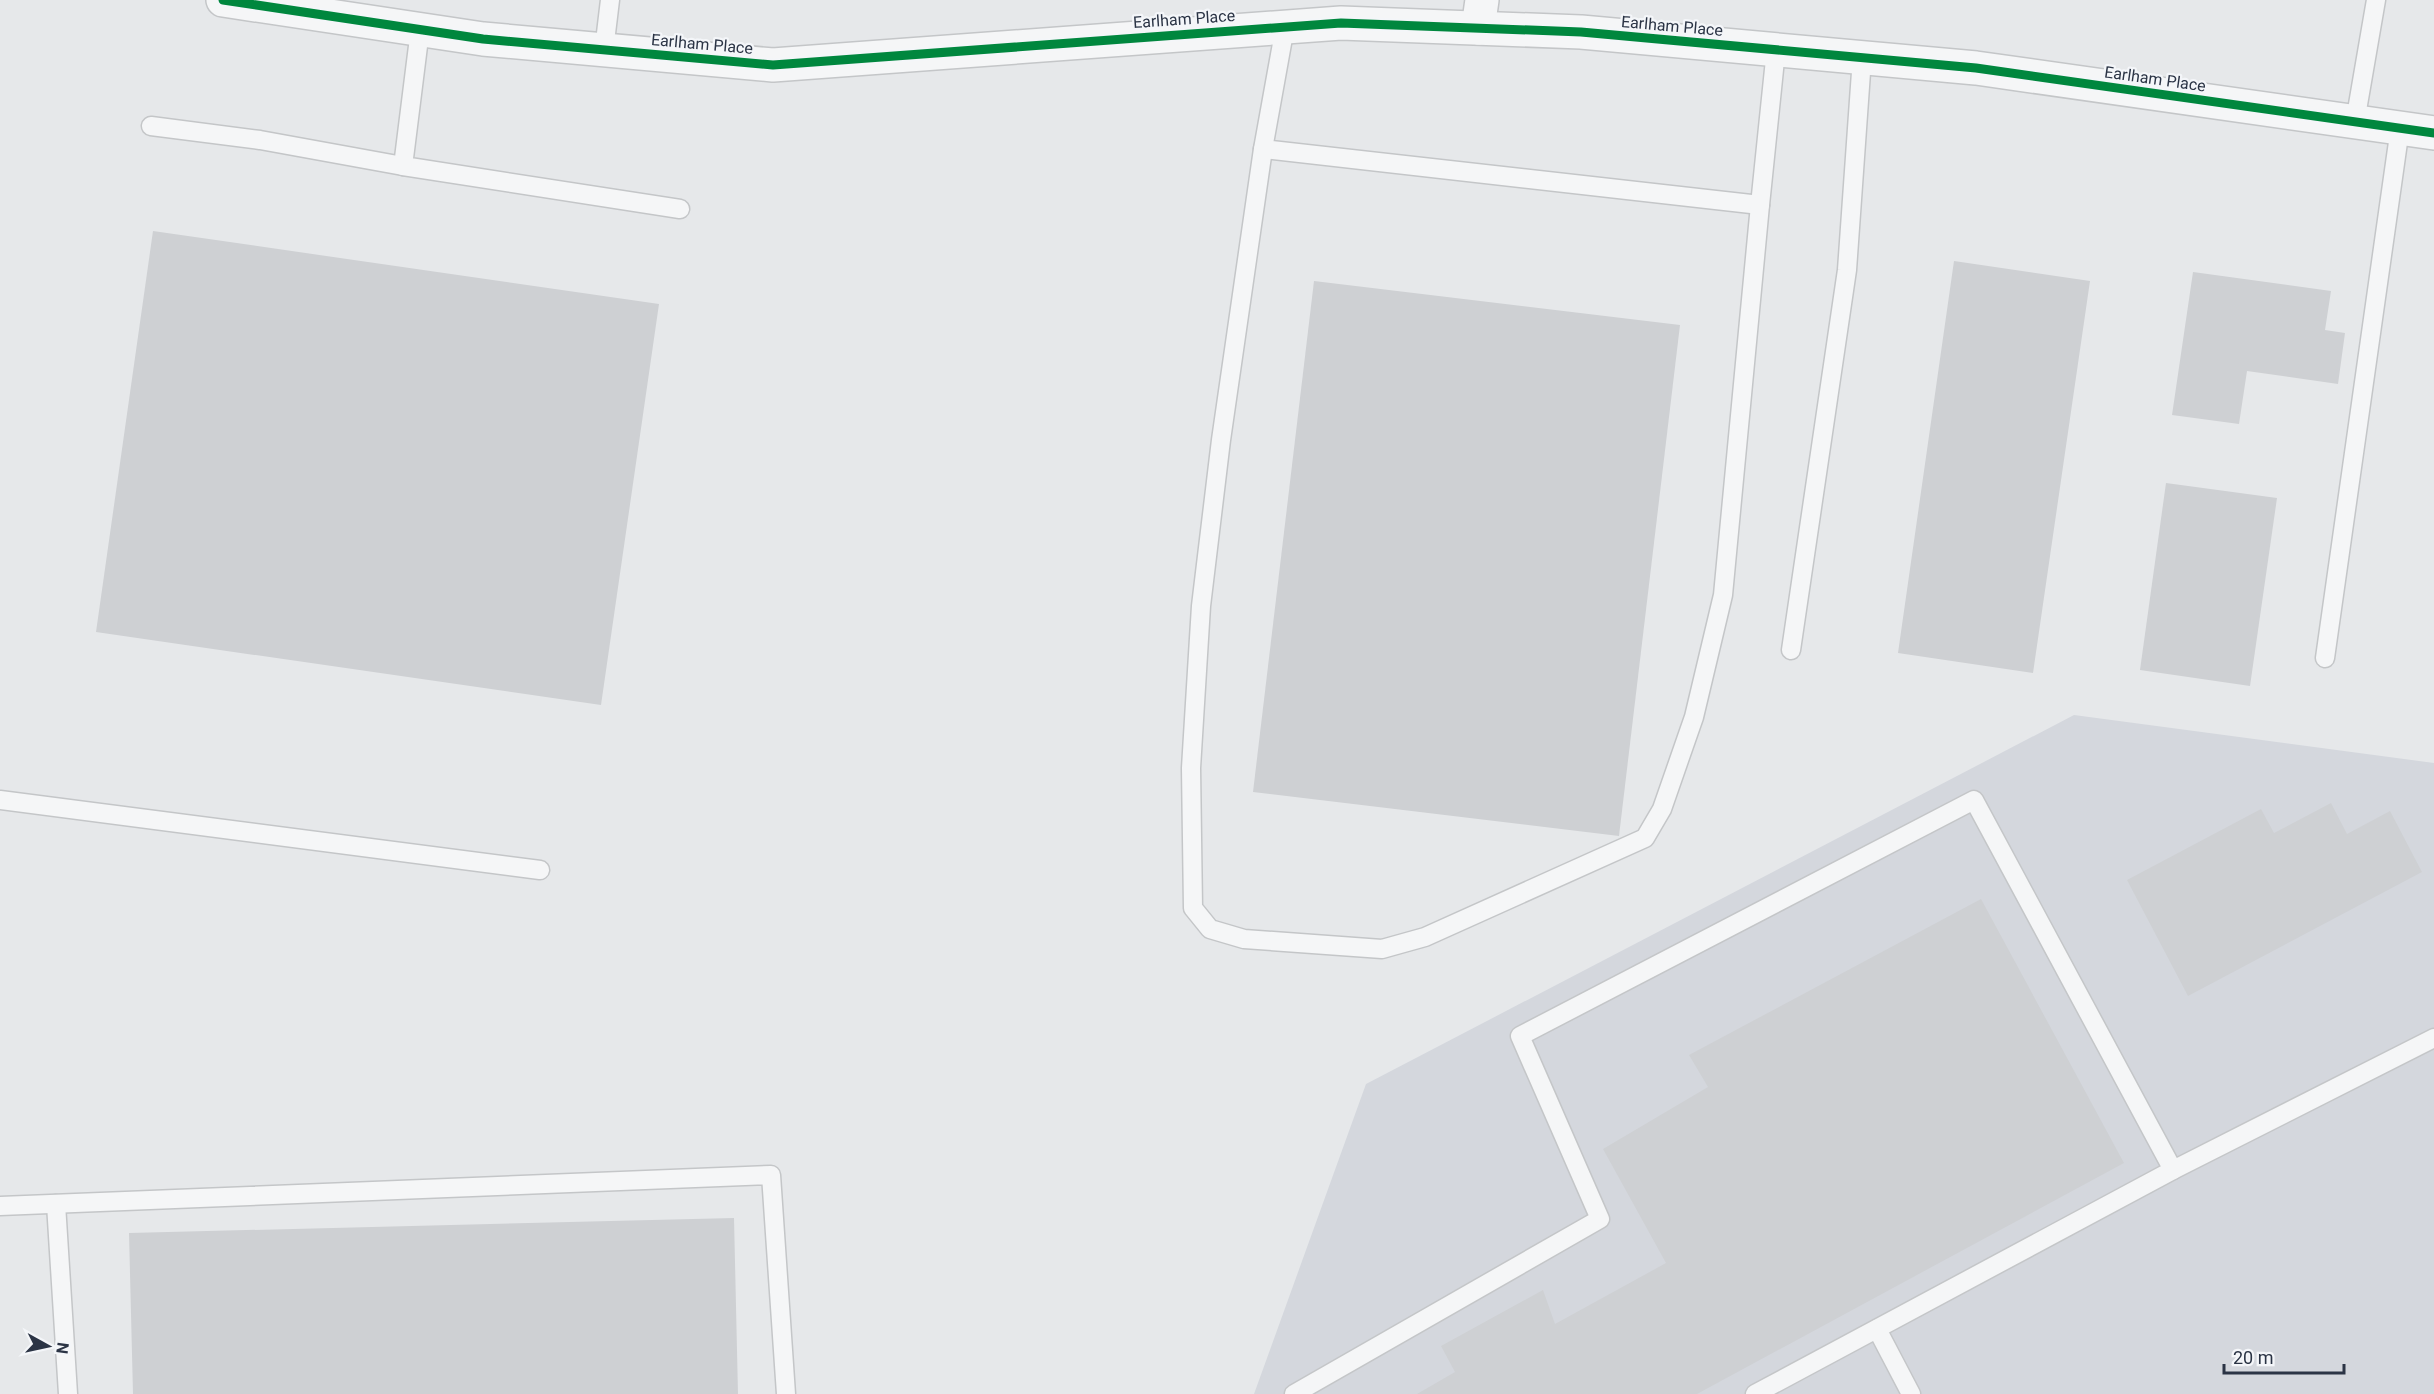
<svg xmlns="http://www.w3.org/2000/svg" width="2434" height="1394" viewBox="0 0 2434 1394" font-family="Roboto,sans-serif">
	<rect width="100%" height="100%" fill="#e6e8ea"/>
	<path fill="#d4d7dd" d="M 2074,715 L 2434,763 L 2434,1394 L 1254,1394 L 1366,1084 Z"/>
	<g fill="#ced0d3">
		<path d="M 153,231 L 659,304 L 601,705 L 96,632 Z"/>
		<path d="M 1954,261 L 2090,281 L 2033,673 L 1898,653 Z"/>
		<path d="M 2193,272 L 2331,291 L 2325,330 L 2345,333 L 2338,384 L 2247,371 L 2239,424 L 2172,415 Z"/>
		<path d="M 1314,281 L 1680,325 L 1619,836 L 1253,792 Z"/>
		<path d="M 2166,483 L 2277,498 L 2250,686 L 2140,670 Z"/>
		<path d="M 2331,803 L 2347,834 L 2390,811 L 2422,872 L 2188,996 L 2127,880 L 2261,809 L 2274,833 Z"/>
		<path d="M 1981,899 L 2124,1163 L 1697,1394 L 1417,1394 L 1455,1372 L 1441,1346 L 1543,1290 L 1555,1324 L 1666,1263 L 1603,1149 L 1708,1087 L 1689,1055 Z"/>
		<path d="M 734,1218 L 738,1394 L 133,1394 L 129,1233 Z"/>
	</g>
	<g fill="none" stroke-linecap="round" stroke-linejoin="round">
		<defs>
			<g id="lane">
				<path d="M 1285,27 L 1263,149 L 1760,205 L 1776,50"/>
				<path d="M 420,30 L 403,166 L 680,209"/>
				<path d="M 604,50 L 610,0"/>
				<path d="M 2355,122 L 2376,0"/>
				<path d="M 151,126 L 260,140 L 403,166"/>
				<path d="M 1263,149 L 1221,440 L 1201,606 L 1191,768 L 1193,908 L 1210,929 L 1244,939 L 1382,949 L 1425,937 L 1645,838 L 1662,809 L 1694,717 L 1723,595 L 1760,205"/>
				<path d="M 1791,650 L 1847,270 L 1862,58"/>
				<path d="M 2325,658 L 2400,128"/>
				<path d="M 0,800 L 540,870"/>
				<path d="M 2173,1170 L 2434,1038"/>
				<path d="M 56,1204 L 68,1394"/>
				<path d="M 0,1206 L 771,1175 L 786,1394"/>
				<path d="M 1877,1329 L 1911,1394"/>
				<path d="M 1294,1394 L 1600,1219 L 1520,1036 L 1974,800 L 2173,1170 L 1755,1394"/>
			</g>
			<g id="street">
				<path d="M 223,0 L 483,39 L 773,65 L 1341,23 L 1581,32 L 1976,68 L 2434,133"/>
				<path d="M 1478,28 L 1482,0"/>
			</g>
		</defs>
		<use href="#lane" stroke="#c4c6c8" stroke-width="21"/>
		<use href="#street" stroke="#c4c6c8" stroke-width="36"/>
		<use href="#lane" stroke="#f5f6f7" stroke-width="18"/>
		<use href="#street" stroke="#f5f6f7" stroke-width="33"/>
		<defs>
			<path id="cycleway" d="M 223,0 L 483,39 L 773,65 L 1341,23 L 1581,32 L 1976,68 L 2434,133"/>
		</defs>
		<use href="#cycleway" stroke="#f4f6f9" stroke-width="13"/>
		<use href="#cycleway" stroke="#00873e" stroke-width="9"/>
	</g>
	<g text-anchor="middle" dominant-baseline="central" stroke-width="4.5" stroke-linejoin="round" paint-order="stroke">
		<g font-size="16" fill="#2b3445" stroke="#f4f6f9">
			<text transform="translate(1184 19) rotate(-4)">Earlham Place</text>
			<text transform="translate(1672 26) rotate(5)">Earlham Place</text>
			<text transform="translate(702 44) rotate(5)">Earlham Place</text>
			<text transform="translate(2155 79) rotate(8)">Earlham Place</text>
		</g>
	</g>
	<g transform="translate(48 1346) rotate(98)" stroke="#f4f6f9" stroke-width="4.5" paint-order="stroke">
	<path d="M0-4.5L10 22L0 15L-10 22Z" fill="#2b3445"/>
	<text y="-9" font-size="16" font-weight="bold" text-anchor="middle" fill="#2b3445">N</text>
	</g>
	<path d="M2224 1364v9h120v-9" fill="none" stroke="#2b3445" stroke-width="3"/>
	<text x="2233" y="1364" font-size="18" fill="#2b3445" stroke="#f4f6f9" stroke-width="4.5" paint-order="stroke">20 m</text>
</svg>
